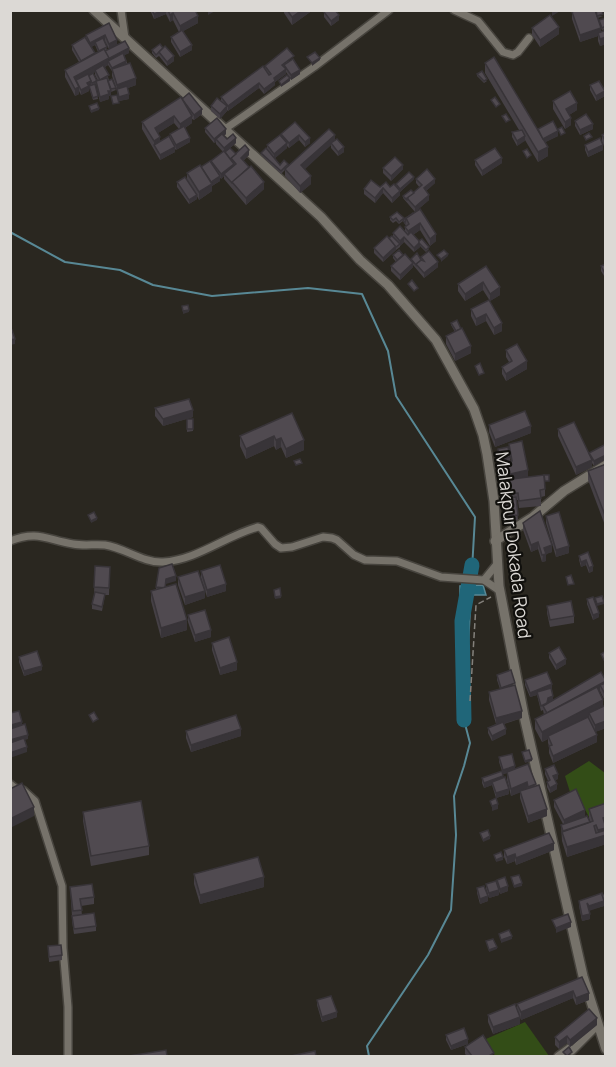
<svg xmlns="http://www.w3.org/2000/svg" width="616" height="1067" viewBox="0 0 616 1067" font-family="Manrope,sans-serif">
	<rect width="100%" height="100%" fill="#2a2720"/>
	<g fill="#334d17">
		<path d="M 589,761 L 605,773 L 605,810 L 589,817 L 580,800 L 570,792 L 565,776 Z"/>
		<path d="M 525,1022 L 549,1056 L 495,1056 L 486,1039 Z"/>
	</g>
	<path fill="#206679" stroke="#588895" stroke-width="1.5" d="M 483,585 L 486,595 L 460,595 L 460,586 Z"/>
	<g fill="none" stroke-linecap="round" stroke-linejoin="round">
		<g stroke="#588895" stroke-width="2">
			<path d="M 10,232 L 65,262 L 120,270 L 153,285 L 212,296 L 308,288 L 362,294 L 388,351 L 396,396 L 475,517 L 471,587"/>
			<path d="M 369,1056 L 367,1046 L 428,955 L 451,910 L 456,835 L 454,796 L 464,766 L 470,743 L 464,720 L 471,592"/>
		</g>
		<path stroke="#206679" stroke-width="15" d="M 464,720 L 462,621 L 472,565"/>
		<defs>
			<g id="minor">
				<path d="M 121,10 L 125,38"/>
				<path d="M 454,10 L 478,21 L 503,52 L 513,55 L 518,52 L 529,38"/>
				<path d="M 225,129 L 314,67 L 389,10"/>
				<path d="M 10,541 C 38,530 47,540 73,544 C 84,546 95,544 105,545 C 125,548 143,563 163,562 C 197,560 225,536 258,527 L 261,528 L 275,544 L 281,548 L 292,547 L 323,537 L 332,538 L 337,540 L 354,555 L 365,560 L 397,561 L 441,577 L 484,580 L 500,591"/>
				<path d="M 484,580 L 497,564"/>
				<path d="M 10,784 L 15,788 L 23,790 L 35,801 L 62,886 L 63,948 L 68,1007 L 68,1056"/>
				<path d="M 558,1056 L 569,1048 L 572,1051 L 598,1025"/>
			</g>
			<g id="tertiary">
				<path d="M 94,10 L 321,217 L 360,260 L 388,285 L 436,340 L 474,409 L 483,435 L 487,454 L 494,501 L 499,586 L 524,716 L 583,976 L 606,1049"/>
				<path d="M 495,541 L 533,517 L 564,491 L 606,465"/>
			</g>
		</defs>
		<use href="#minor" stroke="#47443e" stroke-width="10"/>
		<use href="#tertiary" stroke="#47443e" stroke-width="12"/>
		<path stroke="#84817c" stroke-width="1.5" stroke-dasharray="6 3" stroke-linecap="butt" d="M 470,701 L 476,605 L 491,597"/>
		<use href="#minor" stroke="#76726a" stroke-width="7"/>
		<use href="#tertiary" stroke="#76726a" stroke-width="9"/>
	</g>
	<g fill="#454045" fill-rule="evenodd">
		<path d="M 150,10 L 195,10 L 198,23 L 183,31 L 192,50 L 180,57 L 171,42 L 171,37 L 179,32 L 173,20 L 170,22 L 166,14 L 154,19 Z"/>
		<path d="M 284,10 L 313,10 L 292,25 L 284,13 Z"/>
		<path d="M 324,12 L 339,20 L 331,26 L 324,17 Z"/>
		<path d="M 572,12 L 603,16 L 598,18 L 599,22 L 606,18 L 606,29 L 602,30 L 600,26 L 601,32 L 606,30 L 606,44 L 600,46 L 598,41 L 598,36 L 580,42 L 572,19 Z"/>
		<path d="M 109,23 L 117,40 L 109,49 L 104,40 L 107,50 L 129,53 L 124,55 L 136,85 L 128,88 L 129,99 L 119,101 L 117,91 L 112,76 L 112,71 L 108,65 L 105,67 L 109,80 L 116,90 L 111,92 L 110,89 L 111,95 L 109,96 L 109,99 L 100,102 L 96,84 L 95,84 L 98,99 L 93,100 L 89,86 L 89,91 L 81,95 L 79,91 L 79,94 L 75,96 L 65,77 L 65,70 L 79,62 L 72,50 L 72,45 L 86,39 L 86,35 ZM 95,45 L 98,52 L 95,53 L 91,47 ZM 95,72 L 95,75 L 98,81 L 92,74 Z"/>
		<path d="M 532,28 L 559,34 L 540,47 L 532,35 Z"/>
		<path d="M 160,44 L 174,61 L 167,66 L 159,56 L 156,58 L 152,53 L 152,50 Z"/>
		<path d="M 294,60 L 300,74 L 291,80 L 286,72 L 286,74 L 275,82 L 275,85 L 264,94 L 259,88 L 228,111 L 227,110 L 227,111 L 220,119 L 211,111 L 211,106 L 221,101 L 221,97 L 265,68 L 265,66 Z"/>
		<path d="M 485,63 L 538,130 L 558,136 L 545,142 L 548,156 L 538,162 L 525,140 L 517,146 L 512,137 L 512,132 L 519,130 L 485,73 Z"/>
		<path d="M 477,74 L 487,81 L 484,83 L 477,76 Z"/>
		<path d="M 590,85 L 605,96 L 596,101 L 590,90 Z"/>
		<path d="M 181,97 L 202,114 L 194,120 L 192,119 L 192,123 L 185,128 L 190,142 L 176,150 L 175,149 L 175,152 L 160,160 L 142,129 L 142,122 ZM 174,123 L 179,129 L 170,134 L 170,138 L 160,141 L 158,133 Z"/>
		<path d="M 553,101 L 577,110 L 569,115 L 571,125 L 565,129 L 553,109 Z"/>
		<path d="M 575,121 L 593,129 L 580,135 L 575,126 Z"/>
		<path d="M 295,122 L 310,143 L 305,147 L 299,140 L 289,148 L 287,146 L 287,148 L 275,158 L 280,165 L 288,165 L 335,140 L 344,152 L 338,156 L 331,148 L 331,145 L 304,169 L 311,184 L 300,193 L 285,176 L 285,170 L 281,174 L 261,155 L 261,153 L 267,149 L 267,145 L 281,136 L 281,134 Z"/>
		<path d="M 205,128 L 226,134 L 224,136 L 227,139 L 236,143 L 230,148 L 236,154 L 249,155 L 243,161 L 264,189 L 246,205 L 224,179 L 224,176 L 221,179 L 220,177 L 220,181 L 212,186 L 212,191 L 199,200 L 197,196 L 197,199 L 189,204 L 177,187 L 177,182 L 187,180 L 187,173 L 211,163 L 211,161 L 223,152 L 216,144 L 216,142 L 214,143 L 205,132 Z"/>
		<path d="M 606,133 L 606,147 L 605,147 L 602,142 L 602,135 Z"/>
		<path d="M 585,145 L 603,150 L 588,157 L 585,150 Z"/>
		<path d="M 475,160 L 502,163 L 482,176 L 475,165 Z"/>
		<path d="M 383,168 L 403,169 L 391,181 L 383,173 Z"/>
		<path d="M 414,179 L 400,192 L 400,195 L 392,203 L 383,193 L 375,203 L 364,194 L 364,189 L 396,186 L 396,184 Z"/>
		<path d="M 416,179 L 435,183 L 426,191 L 429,200 L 415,212 L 403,198 L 403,196 L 414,193 L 420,188 L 416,183 Z"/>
		<path d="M 413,213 L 436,241 L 430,246 L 420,230 L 413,235 L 419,241 L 429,249 L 426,252 L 420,246 L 420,247 L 414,252 L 404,242 L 400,246 L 400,247 L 396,250 L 396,249 L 396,250 L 383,262 L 374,253 L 374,248 L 393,237 L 393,233 L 405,232 L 405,227 L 406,226 L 403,221 L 399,224 L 396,221 L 393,223 L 390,220 L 390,217 L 404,219 Z"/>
		<path d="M 393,255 L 403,255 L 411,260 L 421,260 L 421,257 L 438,267 L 424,278 L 413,265 L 413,267 L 400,280 L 391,271 L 391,266 L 396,262 L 393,258 Z"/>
		<path d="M 606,264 L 606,279 L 601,271 L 601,266 Z"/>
		<path d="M 486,266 L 500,295 L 490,301 L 483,290 L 465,301 L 458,291 L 458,284 Z"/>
		<path d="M 489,300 L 502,331 L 494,335 L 486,321 L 476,326 L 471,316 L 471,309 Z"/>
		<path d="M 451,323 L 471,353 L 455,361 L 446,344 L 446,336 L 455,332 L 451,325 Z"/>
		<path d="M 506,350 L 527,369 L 506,381 L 502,374 L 502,367 L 509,362 L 506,357 Z"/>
		<path d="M 155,408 L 193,417 L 163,426 L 155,416 Z"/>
		<path d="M 292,413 L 304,450 L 286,458 L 281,447 L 276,450 L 274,446 L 246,459 L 240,446 L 240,436 Z"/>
		<path d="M 187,419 L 193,419 L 193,431 L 187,432 Z"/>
		<path d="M 489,425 L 531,433 L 495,447 L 489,432 Z"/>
		<path d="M 558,429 L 589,454 L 606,444 L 606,459 L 594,466 L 592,463 L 592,467 L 576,475 L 558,436 Z"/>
		<path d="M 509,444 L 528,477 L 545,489 L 545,496 L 541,497 L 541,506 L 519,508 L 518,500 L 516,500 L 518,520 L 509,521 L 508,509 L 502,510 L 501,499 L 504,499 L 503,483 L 500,470 L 498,454 L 498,449 L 510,457 L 510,461 L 511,461 L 509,451 Z"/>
		<path d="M 606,464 L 606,528 L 588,480 L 588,471 Z"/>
		<path d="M 546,516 L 569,553 L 556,557 L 546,523 Z"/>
		<path d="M 523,523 L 552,552 L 546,554 L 546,561 L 542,562 L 538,549 L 531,552 L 523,530 Z"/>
		<path d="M 588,552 L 593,571 L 589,573 L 586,565 L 581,567 L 579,560 L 579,556 Z"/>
		<path d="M 95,566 L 110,567 L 109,595 L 105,595 L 102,611 L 92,609 L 92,604 L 94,595 Z"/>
		<path d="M 201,571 L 226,591 L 207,597 L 201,578 Z"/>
		<path d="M 178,577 L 205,598 L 185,605 L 178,585 Z"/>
		<path d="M 176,581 L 166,584 L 165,587 L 187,630 L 161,638 L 151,601 L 151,591 L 156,590 L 156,587 Z"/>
		<path d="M 587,599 L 599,617 L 593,620 L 587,604 Z"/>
		<path d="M 547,606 L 574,616 L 574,623 L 550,627 L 547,613 Z"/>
		<path d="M 188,615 L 211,637 L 195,642 L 188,622 Z"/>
		<path d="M 212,643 L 237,670 L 220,675 L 212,650 Z"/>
		<path d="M 549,653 L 566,664 L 556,670 L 549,658 Z"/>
		<path d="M 19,657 L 42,670 L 24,676 L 19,662 Z"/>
		<path d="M 497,675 L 515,687 L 522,718 L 504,724 L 506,734 L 492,741 L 488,733 L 488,728 L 496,724 L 489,700 L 489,692 L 500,689 L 497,680 Z"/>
		<path d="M 525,680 L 552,689 L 553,700 L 606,680 L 606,703 L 600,691 L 599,691 L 603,706 L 606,728 L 595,732 L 597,742 L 553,763 L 549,753 L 549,746 L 548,743 L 548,739 L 542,742 L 535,729 L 535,719 L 544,715 L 543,710 L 541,711 L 537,695 L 530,697 L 525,685 Z"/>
		<path d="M 186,731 L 241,736 L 191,752 L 186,738 Z"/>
		<path d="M 499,757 L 536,786 L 547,816 L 528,823 L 520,798 L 520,792 L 511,796 L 507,780 L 507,773 L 503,774 L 499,762 Z"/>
		<path d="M 545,769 L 558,779 L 555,780 L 557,789 L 550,793 L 547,787 L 547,782 L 548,781 L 545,774 Z"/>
		<path d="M 482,778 L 503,778 L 509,794 L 496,798 L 492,785 L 484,788 L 482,783 Z"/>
		<path d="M 554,800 L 585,816 L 590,822 L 589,818 L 589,809 L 606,803 L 606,844 L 567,857 L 562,841 L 561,825 L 563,824 L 554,807 Z"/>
		<path d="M 83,812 L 149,846 L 149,855 L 91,866 L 83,821 Z"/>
		<path d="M 504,850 L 554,850 L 516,865 L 515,861 L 507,864 L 504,857 Z"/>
		<path d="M 194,874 L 264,887 L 200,904 L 194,884 Z"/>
		<path d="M 497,880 L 508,891 L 500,894 L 499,891 L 499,895 L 489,898 L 486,889 L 486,884 L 497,884 Z"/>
		<path d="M 70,887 L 94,897 L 94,904 L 81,906 L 82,915 L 96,926 L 96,931 L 74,934 L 72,921 L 72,916 Z"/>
		<path d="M 477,888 L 488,901 L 480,904 L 477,893 Z"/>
		<path d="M 579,901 L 604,902 L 604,906 L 589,910 L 590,919 L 582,921 L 579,906 Z"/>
		<path d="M 48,946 L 62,955 L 62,960 L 49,962 Z"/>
		<path d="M 582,977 L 589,1000 L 576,1005 L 573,998 L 521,1020 L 520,1017 L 520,1024 L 493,1034 L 488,1022 L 488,1015 L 517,1010 L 517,1004 Z"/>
		<path d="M 317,1000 L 337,1017 L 322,1022 L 317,1005 Z"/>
		<path d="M 597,1025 L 570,1047 L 567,1043 L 559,1049 L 555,1045 L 555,1037 Z"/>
		<path d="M 446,1035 L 468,1044 L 451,1050 L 446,1040 Z"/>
		<path d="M 465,1047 L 494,1056 L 467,1056 L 465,1054 Z"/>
	</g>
	<g fill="#383438">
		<path d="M 164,10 L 166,10 L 166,14 L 154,19 L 154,14 Z"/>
		<path d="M 208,10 L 217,10 L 208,15 Z"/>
		<path d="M 302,10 L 313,10 L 292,25 L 292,17 Z"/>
		<path d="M 553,10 L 562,10 L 552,16 L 552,11 Z"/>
		<path d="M 173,13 L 173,20 L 170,22 L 170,15 Z"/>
		<path d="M 339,15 L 339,20 L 331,26 L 331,21 Z"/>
		<path d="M 198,16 L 198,23 L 180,33 L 180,26 Z"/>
		<path d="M 559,27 L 559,34 L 540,47 L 540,40 Z"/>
		<path d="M 601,28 L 601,35 L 598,33 L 598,36 L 580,42 L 580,35 Z"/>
		<path d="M 105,35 L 105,40 L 96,44 L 95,42 L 95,45 L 90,48 L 90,43 Z"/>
		<path d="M 606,37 L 606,44 L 600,46 L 600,39 Z"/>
		<path d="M 117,40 L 117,45 L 109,49 L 109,44 Z"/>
		<path d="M 192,45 L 192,50 L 180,57 L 180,52 Z"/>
		<path d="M 129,48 L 129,53 L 110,63 L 108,61 L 108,65 L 96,72 L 95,70 L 95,72 L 76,82 L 74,77 Z"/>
		<path d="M 174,56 L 174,61 L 167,66 L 167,62 Z"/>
		<path d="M 320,58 L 320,60 L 312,66 L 312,63 Z"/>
		<path d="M 126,61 L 126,66 L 112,73 L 112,68 Z"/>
		<path d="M 286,69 L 286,74 L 275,82 L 275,85 L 264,94 L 264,89 L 274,78 Z"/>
		<path d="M 300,70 L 300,74 L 291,80 L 291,75 Z"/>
		<path d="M 136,78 L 136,85 L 117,92 L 117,85 Z"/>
		<path d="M 290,78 L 290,81 L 281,87 L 281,85 Z"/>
		<path d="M 91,81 L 91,86 L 89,87 L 89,91 L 81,95 L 81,90 L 87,83 Z"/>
		<path d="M 259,83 L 259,88 L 228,111 L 228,106 Z"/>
		<path d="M 79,87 L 79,94 L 75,96 L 75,89 Z"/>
		<path d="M 108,91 L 111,91 L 111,95 L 109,96 L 109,99 L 100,102 L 100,97 Z"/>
		<path d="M 605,91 L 605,96 L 596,101 L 596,96 Z"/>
		<path d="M 129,94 L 129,99 L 119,101 L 119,97 Z"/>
		<path d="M 577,103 L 577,110 L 566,117 L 566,109 Z"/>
		<path d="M 227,106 L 227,111 L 220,119 L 220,114 Z"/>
		<path d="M 99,108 L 99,110 L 91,113 L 91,111 Z"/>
		<path d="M 202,109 L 202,114 L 194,120 L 194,115 Z"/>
		<path d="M 174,116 L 174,123 L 155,135 L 155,128 Z"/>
		<path d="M 192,116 L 192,123 L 180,131 L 180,124 Z"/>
		<path d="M 571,118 L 571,125 L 565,129 L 565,122 Z"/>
		<path d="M 593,124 L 593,129 L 580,135 L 580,130 Z"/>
		<path d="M 226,129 L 226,134 L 218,141 L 216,139 L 216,142 L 214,143 L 214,139 Z"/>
		<path d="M 558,131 L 558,136 L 542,144 L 542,139 Z"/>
		<path d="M 299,135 L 299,140 L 289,148 L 289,143 Z"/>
		<path d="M 335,135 L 335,142 L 331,143 L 331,145 L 301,173 L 301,165 Z"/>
		<path d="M 525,136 L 525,141 L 517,146 L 517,141 Z"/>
		<path d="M 160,137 L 160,144 L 154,145 L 154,149 L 154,141 Z"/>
		<path d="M 190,138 L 190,142 L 176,150 L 176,145 Z"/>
		<path d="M 236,138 L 236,143 L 224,153 L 224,148 Z"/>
		<path d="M 310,138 L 310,143 L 305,147 L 305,142 Z"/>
		<path d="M 287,143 L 287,148 L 274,159 L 274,154 Z"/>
		<path d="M 603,145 L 603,150 L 588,157 L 588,152 Z"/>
		<path d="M 175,147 L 175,152 L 160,160 L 160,155 Z"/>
		<path d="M 344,147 L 344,152 L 338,156 L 338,152 Z"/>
		<path d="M 548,147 L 548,156 L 538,162 L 538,152 Z"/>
		<path d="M 249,150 L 249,155 L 241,163 L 241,158 Z"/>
		<path d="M 502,158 L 502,163 L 482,176 L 482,171 Z"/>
		<path d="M 234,164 L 234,169 L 224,174 L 224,176 L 221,179 L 221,174 Z"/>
		<path d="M 403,165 L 403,169 L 391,181 L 391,176 Z"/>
		<path d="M 220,176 L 220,181 L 212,186 L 212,191 L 199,200 L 199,192 Z"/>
		<path d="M 311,176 L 311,184 L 300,193 L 300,186 Z"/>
		<path d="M 414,177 L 414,179 L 400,192 L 400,189 Z"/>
		<path d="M 435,179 L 435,183 L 424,193 L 424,188 Z"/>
		<path d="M 264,182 L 264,189 L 246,205 L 246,198 Z"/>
		<path d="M 383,188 L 383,193 L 375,203 L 375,198 Z"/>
		<path d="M 400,191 L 400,195 L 392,203 L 392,198 Z"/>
		<path d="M 197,195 L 197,199 L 189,204 L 189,200 Z"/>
		<path d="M 429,195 L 429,200 L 415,212 L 415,207 Z"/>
		<path d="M 420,223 L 420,230 L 408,238 L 408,231 Z"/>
		<path d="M 436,234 L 436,241 L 430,246 L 430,239 Z"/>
		<path d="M 404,237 L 404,242 L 400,246 L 400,241 Z"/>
		<path d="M 420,242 L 420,247 L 414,252 L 414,248 Z"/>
		<path d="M 396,246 L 396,250 L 383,262 L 383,258 Z"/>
		<path d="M 448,254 L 448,256 L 441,262 L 441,259 Z"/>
		<path d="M 438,262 L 438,267 L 424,278 L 424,273 Z"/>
		<path d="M 413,263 L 413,267 L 400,280 L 400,275 Z"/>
		<path d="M 483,282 L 483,290 L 465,301 L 465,294 Z"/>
		<path d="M 500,287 L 500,295 L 490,301 L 490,294 Z"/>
		<path d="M 189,310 L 189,312 L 183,314 L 183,311 Z"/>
		<path d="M 486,314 L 486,321 L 476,326 L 476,319 Z"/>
		<path d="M 502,323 L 502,331 L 494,335 L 494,328 Z"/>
		<path d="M 15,339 L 15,344 L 10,345 L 10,340 Z"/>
		<path d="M 471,346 L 471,353 L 455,361 L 455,354 Z"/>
		<path d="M 527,361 L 527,369 L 506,381 L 506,374 Z"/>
		<path d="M 193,410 L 193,417 L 163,426 L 163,419 Z"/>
		<path d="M 531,426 L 531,433 L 495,447 L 495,440 Z"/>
		<path d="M 274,436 L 274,446 L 246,459 L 246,449 Z"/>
		<path d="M 281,438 L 281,447 L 276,450 L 276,440 Z"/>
		<path d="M 304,440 L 304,450 L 286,458 L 286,449 Z"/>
		<path d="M 606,455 L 606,459 L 594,466 L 594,461 Z"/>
		<path d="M 592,460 L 592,467 L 576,475 L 576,467 Z"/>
		<path d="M 528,470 L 528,477 L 502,483 L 502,476 Z"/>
		<path d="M 97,518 L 97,520 L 91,523 L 91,521 Z"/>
		<path d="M 538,542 L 538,549 L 531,552 L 531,545 Z"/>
		<path d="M 552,545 L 552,552 L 546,554 L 546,561 L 542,562 L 544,548 Z"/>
		<path d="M 569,546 L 569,553 L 556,557 L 556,550 Z"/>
		<path d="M 586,560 L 586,565 L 581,567 L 581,562 Z"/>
		<path d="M 593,566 L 593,571 L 589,573 L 589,568 Z"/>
		<path d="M 176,576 L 176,581 L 166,584 L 165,593 L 166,579 Z"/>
		<path d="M 226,584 L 226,591 L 207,597 L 207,590 Z"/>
		<path d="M 205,591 L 205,598 L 185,605 L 185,597 Z"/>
		<path d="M 281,596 L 281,598 L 275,599 L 275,597 Z"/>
		<path d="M 604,602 L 604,604 L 597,606 L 597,604 Z"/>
		<path d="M 599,613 L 599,617 L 593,620 L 593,615 Z"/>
		<path d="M 187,620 L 187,630 L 161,638 L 161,628 Z"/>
		<path d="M 211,630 L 211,637 L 195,642 L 195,635 Z"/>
		<path d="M 566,659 L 566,664 L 556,670 L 556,665 Z"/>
		<path d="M 237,662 L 237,670 L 220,675 L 220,668 Z"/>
		<path d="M 42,666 L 42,670 L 24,676 L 24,671 Z"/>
		<path d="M 606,681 L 606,688 L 600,685 L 600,691 L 548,721 L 548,713 Z"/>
		<path d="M 552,684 L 552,689 L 538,694 L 537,692 L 537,695 L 530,697 L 530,693 Z"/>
		<path d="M 553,696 L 553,701 L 547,705 L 548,698 Z"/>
		<path d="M 603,700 L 603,710 L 589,713 L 589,717 L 549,738 L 548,736 L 548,739 L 542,742 L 542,732 Z"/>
		<path d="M 522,711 L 522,718 L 496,726 L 496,718 Z"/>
		<path d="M 606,721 L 606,728 L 595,732 L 595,725 Z"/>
		<path d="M 22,722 L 22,727 L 11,730 L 11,725 Z"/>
		<path d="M 241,729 L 241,736 L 191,752 L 191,745 Z"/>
		<path d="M 506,729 L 506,734 L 492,741 L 492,736 Z"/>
		<path d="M 28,735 L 28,739 L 10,745 L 10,740 Z"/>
		<path d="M 597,735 L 597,742 L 553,763 L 553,756 Z"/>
		<path d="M 27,747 L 27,752 L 10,758 L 10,753 Z"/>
		<path d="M 532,759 L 532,761 L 525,763 L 525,761 Z"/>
		<path d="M 515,766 L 515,771 L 503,774 L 503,770 Z"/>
		<path d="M 558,774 L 558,779 L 553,781 L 553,776 Z"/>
		<path d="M 503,776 L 503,781 L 492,782 L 492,785 L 484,788 L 484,783 Z"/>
		<path d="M 527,782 L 527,790 L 511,796 L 511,789 Z"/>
		<path d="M 557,784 L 557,789 L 550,793 L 550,788 Z"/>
		<path d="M 509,789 L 509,794 L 496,798 L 496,793 Z"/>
		<path d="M 498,804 L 498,809 L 492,811 L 492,806 Z"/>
		<path d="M 34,807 L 34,816 L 10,828 L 10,819 Z"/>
		<path d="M 547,809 L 547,816 L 528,823 L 528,816 Z"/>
		<path d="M 585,810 L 585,818 L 564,827 L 564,820 Z"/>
		<path d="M 606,828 L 606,844 L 567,857 L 567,847 L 598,837 L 598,830 Z"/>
		<path d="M 490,836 L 490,839 L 483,842 L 483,840 Z"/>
		<path d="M 554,843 L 554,850 L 516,865 L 516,858 Z"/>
		<path d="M 515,854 L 515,861 L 507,864 L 507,857 Z"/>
		<path d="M 503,857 L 503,860 L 496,862 L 496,860 Z"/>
		<path d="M 264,877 L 264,887 L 200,904 L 200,895 Z"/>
		<path d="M 522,883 L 522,886 L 514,888 L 514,886 Z"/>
		<path d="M 508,886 L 508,891 L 500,894 L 500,889 Z"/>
		<path d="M 499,890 L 499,895 L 489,898 L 489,893 Z"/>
		<path d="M 488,896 L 488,901 L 480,904 L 480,899 Z"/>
		<path d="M 606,899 L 604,906 L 589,911 L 589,906 Z"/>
		<path d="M 590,914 L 590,919 L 582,921 L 582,916 Z"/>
		<path d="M 571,922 L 571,927 L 556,933 L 556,928 Z"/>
		<path d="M 512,936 L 512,939 L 501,943 L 501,940 Z"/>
		<path d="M 497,947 L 497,949 L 489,952 L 489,950 Z"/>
		<path d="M 573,991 L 573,998 L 521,1020 L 521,1012 Z"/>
		<path d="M 589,993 L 589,1000 L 576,1005 L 576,998 Z"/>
		<path d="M 337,1012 L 337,1017 L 322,1022 L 322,1017 Z"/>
		<path d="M 520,1017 L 520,1024 L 493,1034 L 493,1027 Z"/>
		<path d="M 597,1018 L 597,1025 L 570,1047 L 570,1040 Z"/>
		<path d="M 567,1036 L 567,1043 L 559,1049 L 559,1042 Z"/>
		<path d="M 468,1039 L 468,1044 L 451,1050 L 451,1046 Z"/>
	</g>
	<g fill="#504a50" stroke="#383438" stroke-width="1.5">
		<path d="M 152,10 L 164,10 L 154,14 Z"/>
		<path d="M 168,10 L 195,10 L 198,16 L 180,26 L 173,13 L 170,15 Z"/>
		<path d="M 287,10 L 302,10 L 292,17 Z"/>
		<path d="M 326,10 L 335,10 L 339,15 L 331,21 L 324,12 Z"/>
		<path d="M 577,10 L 595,10 L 601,28 L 580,35 L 572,12 Z"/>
		<path d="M 596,10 L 602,10 L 603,14 L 597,16 Z"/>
		<path d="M 550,15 L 559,27 L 540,40 L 532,28 Z"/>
		<path d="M 606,18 L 606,26 L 602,28 L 599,20 Z"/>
		<path d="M 109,23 L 117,40 L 109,44 L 105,35 L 90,43 L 86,35 Z"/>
		<path d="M 182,30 L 192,45 L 180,52 L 171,37 Z"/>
		<path d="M 606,30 L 606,37 L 600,39 L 598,33 Z"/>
		<path d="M 85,37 L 95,53 L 81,61 L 72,45 Z"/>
		<path d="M 103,38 L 107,47 L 99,51 L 95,42 Z"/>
		<path d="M 125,41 L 129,48 L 108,59 L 105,51 Z"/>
		<path d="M 160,44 L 163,48 L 156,55 L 152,50 Z"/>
		<path d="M 165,46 L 174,56 L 167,62 L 159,52 Z"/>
		<path d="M 287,48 L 294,56 L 282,65 L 286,69 L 274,78 L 275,81 L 264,89 L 259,83 L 228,106 L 221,97 L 263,66 L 269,75 L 271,74 L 265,66 Z"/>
		<path d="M 104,49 L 109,58 L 74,77 L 79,87 L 75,89 L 65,70 Z"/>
		<path d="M 315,52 L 320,58 L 312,63 L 307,57 Z"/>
		<path d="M 123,53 L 126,61 L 112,68 L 108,61 Z"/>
		<path d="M 494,57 L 548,147 L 538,152 L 485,63 Z"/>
		<path d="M 293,59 L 300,70 L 291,75 L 284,65 Z"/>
		<path d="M 130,63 L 136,78 L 117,85 L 112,69 Z"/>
		<path d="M 103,65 L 109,75 L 100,80 L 95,70 Z"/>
		<path d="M 482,71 L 487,79 L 484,81 L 477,74 Z"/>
		<path d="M 93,73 L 97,81 L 92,83 L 88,76 Z"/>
		<path d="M 88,74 L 91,81 L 87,83 L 89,86 L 81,90 L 76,80 Z"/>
		<path d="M 287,75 L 290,78 L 281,85 L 279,81 Z"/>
		<path d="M 107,78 L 111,91 L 108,91 L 109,94 L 100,97 L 96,81 Z"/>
		<path d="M 112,79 L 116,88 L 111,89 L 108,81 Z"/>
		<path d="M 599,81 L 605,91 L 596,96 L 590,85 Z"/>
		<path d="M 95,84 L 98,96 L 93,98 L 89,86 Z"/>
		<path d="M 127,86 L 129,94 L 119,97 L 117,89 Z"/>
		<path d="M 570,91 L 577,103 L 566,109 L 571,118 L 565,122 L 553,101 Z"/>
		<path d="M 189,93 L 202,109 L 194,115 L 182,99 Z"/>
		<path d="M 117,95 L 119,103 L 113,104 L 111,96 Z"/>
		<path d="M 181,97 L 192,116 L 180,124 L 174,116 L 155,128 L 160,137 L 154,141 L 142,122 Z"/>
		<path d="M 495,97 L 500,104 L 496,107 L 491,100 Z"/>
		<path d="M 217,98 L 227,106 L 220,114 L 211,106 Z"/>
		<path d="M 97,103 L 99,108 L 91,111 L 89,106 Z"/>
		<path d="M 506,114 L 510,120 L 506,122 L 502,116 Z"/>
		<path d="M 586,114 L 593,124 L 580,130 L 575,121 Z"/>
		<path d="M 217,118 L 226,129 L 214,139 L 205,128 Z"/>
		<path d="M 553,121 L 558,131 L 543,139 L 538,129 Z"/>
		<path d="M 295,122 L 310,138 L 305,142 L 299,135 L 289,143 L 281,134 Z"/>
		<path d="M 184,126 L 190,138 L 176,145 L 170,134 Z"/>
		<path d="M 562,127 L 565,133 L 561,135 L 558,129 Z"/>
		<path d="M 329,129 L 335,135 L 301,165 L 311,176 L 300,186 L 285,169 Z"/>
		<path d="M 522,130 L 525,136 L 517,141 L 512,132 Z"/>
		<path d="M 589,133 L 592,137 L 586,140 L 584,136 Z"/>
		<path d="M 606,133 L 606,140 L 605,140 L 602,135 Z"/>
		<path d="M 222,134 L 227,139 L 233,134 L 236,138 L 224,148 L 216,139 Z"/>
		<path d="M 280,135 L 287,143 L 274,154 L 267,145 Z"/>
		<path d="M 169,136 L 175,147 L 160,155 L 154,145 Z"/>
		<path d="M 600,138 L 603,145 L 588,152 L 585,145 Z"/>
		<path d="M 337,139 L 344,147 L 338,152 L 331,143 Z"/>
		<path d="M 245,145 L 249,150 L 241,158 L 249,167 L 232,183 L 224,174 L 236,164 L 231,158 Z"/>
		<path d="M 230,148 L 236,154 L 230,159 L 225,152 Z"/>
		<path d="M 266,148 L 280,165 L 284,160 L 288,164 L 281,171 L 261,153 Z"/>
		<path d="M 495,148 L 502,158 L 482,171 L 475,160 Z"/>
		<path d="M 527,149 L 531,155 L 527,158 L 523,151 Z"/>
		<path d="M 224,151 L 234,164 L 221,174 L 211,161 Z"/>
		<path d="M 395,157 L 403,165 L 391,176 L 383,168 Z"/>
		<path d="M 210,161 L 220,176 L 211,182 L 201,167 Z"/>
		<path d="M 200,165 L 212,184 L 199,192 L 187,173 Z"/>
		<path d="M 251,166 L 264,182 L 246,198 L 232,182 Z"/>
		<path d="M 427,169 L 435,179 L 424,188 L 429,195 L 415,207 L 407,198 L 422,185 L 416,179 Z"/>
		<path d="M 409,172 L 414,177 L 400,189 L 396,184 Z"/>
		<path d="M 185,177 L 197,195 L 189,200 L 177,182 Z"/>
		<path d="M 371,180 L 380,187 L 386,182 L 390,187 L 394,184 L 400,191 L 392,198 L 383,188 L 375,198 L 364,189 Z"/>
		<path d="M 411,190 L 414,193 L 407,198 L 408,199 L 407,200 L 403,196 Z"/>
		<path d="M 420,209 L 436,234 L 430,239 L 420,223 L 408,231 L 405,227 L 409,224 L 406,218 Z"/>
		<path d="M 397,212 L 404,218 L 399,222 L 396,218 L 393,220 L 390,217 Z"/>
		<path d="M 413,213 L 406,218 L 405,223 L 403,220 Z"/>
		<path d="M 400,226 L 408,235 L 411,232 L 420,242 L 414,248 L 404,237 L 400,241 L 393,233 Z"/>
		<path d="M 387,236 L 396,246 L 383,258 L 374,248 Z"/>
		<path d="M 392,236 L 400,244 L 396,247 L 389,238 Z"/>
		<path d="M 422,239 L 429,247 L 426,250 L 419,243 L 419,241 Z"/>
		<path d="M 399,250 L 403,255 L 397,260 L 393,255 Z"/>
		<path d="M 444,250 L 448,254 L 441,259 L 437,255 Z"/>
		<path d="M 429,251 L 438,262 L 424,273 L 416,264 L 421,260 L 424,261 L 421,257 Z"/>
		<path d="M 417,253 L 421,260 L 416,264 L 416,265 L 411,259 Z"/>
		<path d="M 405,254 L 413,263 L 400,275 L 391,266 Z"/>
		<path d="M 606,264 L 606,275 L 601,266 Z"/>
		<path d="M 486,266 L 500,287 L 490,294 L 483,282 L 465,294 L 458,284 Z"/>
		<path d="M 412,280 L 418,288 L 414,291 L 408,284 Z"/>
		<path d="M 489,300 L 502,323 L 494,328 L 486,314 L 476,319 L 471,309 Z"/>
		<path d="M 188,305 L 189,310 L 183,311 L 182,306 Z"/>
		<path d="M 457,320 L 461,329 L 456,331 L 451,323 Z"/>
		<path d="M 462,328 L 471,346 L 455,354 L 446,336 Z"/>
		<path d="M 12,330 L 15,339 L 10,340 L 10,331 Z"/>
		<path d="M 517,344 L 527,361 L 506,374 L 502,367 L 512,361 L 506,350 Z"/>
		<path d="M 480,363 L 484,373 L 479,375 L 475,366 Z"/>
		<path d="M 189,399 L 193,410 L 163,419 L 155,408 Z"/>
		<path d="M 525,411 L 531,426 L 495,440 L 489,425 Z"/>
		<path d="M 292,413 L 304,440 L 286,449 L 281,438 L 276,440 L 274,436 L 246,449 L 240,436 Z"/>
		<rect x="187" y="419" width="6" height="10"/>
		<path d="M 574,422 L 592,460 L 576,467 L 558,429 Z"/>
		<path d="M 522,441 L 528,470 L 502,476 L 500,463 L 512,461 L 509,444 Z"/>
		<path d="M 606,444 L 606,455 L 594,461 L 589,453 Z"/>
		<path d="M 508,447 L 510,457 L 506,458 L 506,460 L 500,461 L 498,449 Z"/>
		<path d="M 300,459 L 302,463 L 296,465 L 294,461 Z"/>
		<path d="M 606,464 L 606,518 L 588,471 Z"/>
		<path d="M 544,475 L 545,489 L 540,490 L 541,498 L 519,501 L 518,493 L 504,494 L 503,480 Z"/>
		<path d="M 544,475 L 549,475 L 549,481 L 545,481 Z"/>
		<path d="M 516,497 L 518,515 L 509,516 L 508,504 L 502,505 L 501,499 Z"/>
		<path d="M 540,511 L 552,545 L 544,548 L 546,554 L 542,555 L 538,542 L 531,545 L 523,523 Z"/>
		<path d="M 94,512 L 97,518 L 91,521 L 88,515 Z"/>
		<path d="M 559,512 L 569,546 L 556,550 L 546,516 Z"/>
		<path d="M 588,552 L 593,566 L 589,568 L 586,560 L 581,562 L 579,556 Z"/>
		<path d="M 172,564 L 176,576 L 166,579 L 165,588 L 156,587 L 159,568 Z"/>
		<path d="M 220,565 L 226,584 L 207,590 L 201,571 Z"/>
		<path d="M 95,566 L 110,567 L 109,588 L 94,587 Z"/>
		<path d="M 198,571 L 205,591 L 185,597 L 178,577 Z"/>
		<path d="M 571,575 L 574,584 L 568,585 L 566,577 Z"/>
		<path d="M 176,584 L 187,620 L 161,628 L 151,591 Z"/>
		<path d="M 280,588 L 281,596 L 275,597 L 274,590 Z"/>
		<path d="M 95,592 L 105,594 L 102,607 L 92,604 Z"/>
		<path d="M 602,596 L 604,602 L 597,604 L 595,598 Z"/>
		<path d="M 593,597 L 599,613 L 593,615 L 587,599 Z"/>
		<path d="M 571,601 L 574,616 L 550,620 L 547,606 Z"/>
		<path d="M 205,610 L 211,630 L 195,635 L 188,615 Z"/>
		<path d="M 229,637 L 237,662 L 220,668 L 212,643 Z"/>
		<path d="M 559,647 L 566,659 L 556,665 L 549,653 Z"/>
		<path d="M 37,651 L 42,666 L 24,671 L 19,657 Z"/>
		<path d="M 606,651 L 606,659 L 604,660 L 601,654 Z"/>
		<path d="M 511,670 L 515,683 L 501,688 L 497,675 Z"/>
		<path d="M 547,672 L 552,684 L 530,693 L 525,680 Z"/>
		<path d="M 601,672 L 606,681 L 547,713 L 543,706 Z"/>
		<path d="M 606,683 L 606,696 L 600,685 Z"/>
		<path d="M 515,685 L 522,711 L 496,718 L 489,692 Z"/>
		<path d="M 597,687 L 603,700 L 542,732 L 535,719 Z"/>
		<path d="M 551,688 L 553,696 L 548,698 L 547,703 L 541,706 L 537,692 Z"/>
		<path d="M 606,705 L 606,721 L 595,725 L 589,713 Z"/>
		<path d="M 19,711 L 22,722 L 11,725 L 10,713 Z"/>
		<path d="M 94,712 L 98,719 L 93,722 L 89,715 Z"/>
		<path d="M 236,715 L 241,729 L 191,745 L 186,731 Z"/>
		<path d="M 588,717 L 597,735 L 553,756 L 549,746 L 552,745 L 548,736 Z"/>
		<path d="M 503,722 L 506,729 L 492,736 L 488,728 Z"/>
		<path d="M 25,724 L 28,735 L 10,740 L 10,729 Z"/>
		<path d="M 24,738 L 27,747 L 10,753 L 10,743 Z"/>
		<path d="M 529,750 L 532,759 L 525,761 L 522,752 Z"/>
		<path d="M 512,754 L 515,766 L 503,770 L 499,757 Z"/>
		<path d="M 528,764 L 536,784 L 528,787 L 527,782 L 511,789 L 507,772 Z"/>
		<path d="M 554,765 L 558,774 L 553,776 L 557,784 L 550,788 L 547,782 L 550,780 L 545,769 Z"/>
		<path d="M 502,771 L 503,776 L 484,783 L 482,778 Z"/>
		<path d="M 505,777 L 509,789 L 496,793 L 492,782 Z"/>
		<path d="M 22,783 L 34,807 L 10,819 L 10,789 Z"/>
		<path d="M 539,785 L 547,809 L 528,816 L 520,791 Z"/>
		<path d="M 576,789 L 585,810 L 564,820 L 554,800 Z"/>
		<path d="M 496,798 L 498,804 L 492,806 L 490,801 Z"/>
		<path d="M 141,801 L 149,846 L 91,856 L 83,812 Z"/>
		<path d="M 606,803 L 606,817 L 603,818 L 606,828 L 598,830 L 596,825 L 594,826 L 596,833 L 606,830 L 606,835 L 567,847 L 562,832 L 593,821 L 589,809 Z"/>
		<path d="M 587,816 L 590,822 L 563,831 L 561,825 Z"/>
		<path d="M 488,830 L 490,836 L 483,840 L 480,833 Z"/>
		<path d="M 549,833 L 554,843 L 516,858 L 515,854 L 507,857 L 504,850 Z"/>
		<path d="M 501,852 L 503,857 L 496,860 L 494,855 Z"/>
		<path d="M 258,857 L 264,877 L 200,895 L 194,874 Z"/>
		<path d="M 519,875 L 522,883 L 514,886 L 511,877 Z"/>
		<path d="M 505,877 L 508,886 L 500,889 L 497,880 Z"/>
		<path d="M 496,881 L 499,890 L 489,893 L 486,884 Z"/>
		<path d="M 92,884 L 94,897 L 80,899 L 82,910 L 73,911 L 70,887 Z"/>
		<path d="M 484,886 L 488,896 L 480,899 L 477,888 Z"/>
		<path d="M 602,893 L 604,901 L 589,906 L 587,903 L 590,914 L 582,916 L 579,901 Z"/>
		<path d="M 606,894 L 606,899 L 604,900 L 602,895 Z"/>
		<path d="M 94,913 L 96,926 L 74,929 L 72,916 Z"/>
		<path d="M 568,914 L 571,922 L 556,928 L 552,920 Z"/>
		<path d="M 509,930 L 512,936 L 501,940 L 499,934 Z"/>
		<path d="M 493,939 L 497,947 L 489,950 L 486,941 Z"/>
		<path d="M 61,945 L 62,955 L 49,957 L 48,946 Z"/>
		<path d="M 582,977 L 589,993 L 576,998 L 573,991 L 521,1012 L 517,1004 Z"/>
		<path d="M 331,996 L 337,1012 L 322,1017 L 317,1000 Z"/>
		<path d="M 515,1004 L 520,1017 L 493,1027 L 488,1015 Z"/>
		<path d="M 589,1009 L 597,1018 L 570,1040 L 567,1036 L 559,1042 L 555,1037 Z"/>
		<path d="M 464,1028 L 468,1039 L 451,1046 L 446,1035 Z"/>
		<path d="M 483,1035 L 494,1053 L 489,1056 L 472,1056 L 465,1047 Z"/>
		<path d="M 569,1047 L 572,1052 L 567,1056 L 563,1052 Z"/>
		<path d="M 166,1050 L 167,1056 L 129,1056 Z"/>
		<path d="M 315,1051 L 316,1056 L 291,1056 Z"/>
	</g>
	<g text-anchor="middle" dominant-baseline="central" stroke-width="4.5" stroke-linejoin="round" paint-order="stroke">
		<g font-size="18" fill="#dcd9d5" stroke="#11100d">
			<text transform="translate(514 545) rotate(83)">Malakpur Dokada Road</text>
		</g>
	</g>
	<rect width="616" height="1067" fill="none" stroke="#dcd9d5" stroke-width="24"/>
</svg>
